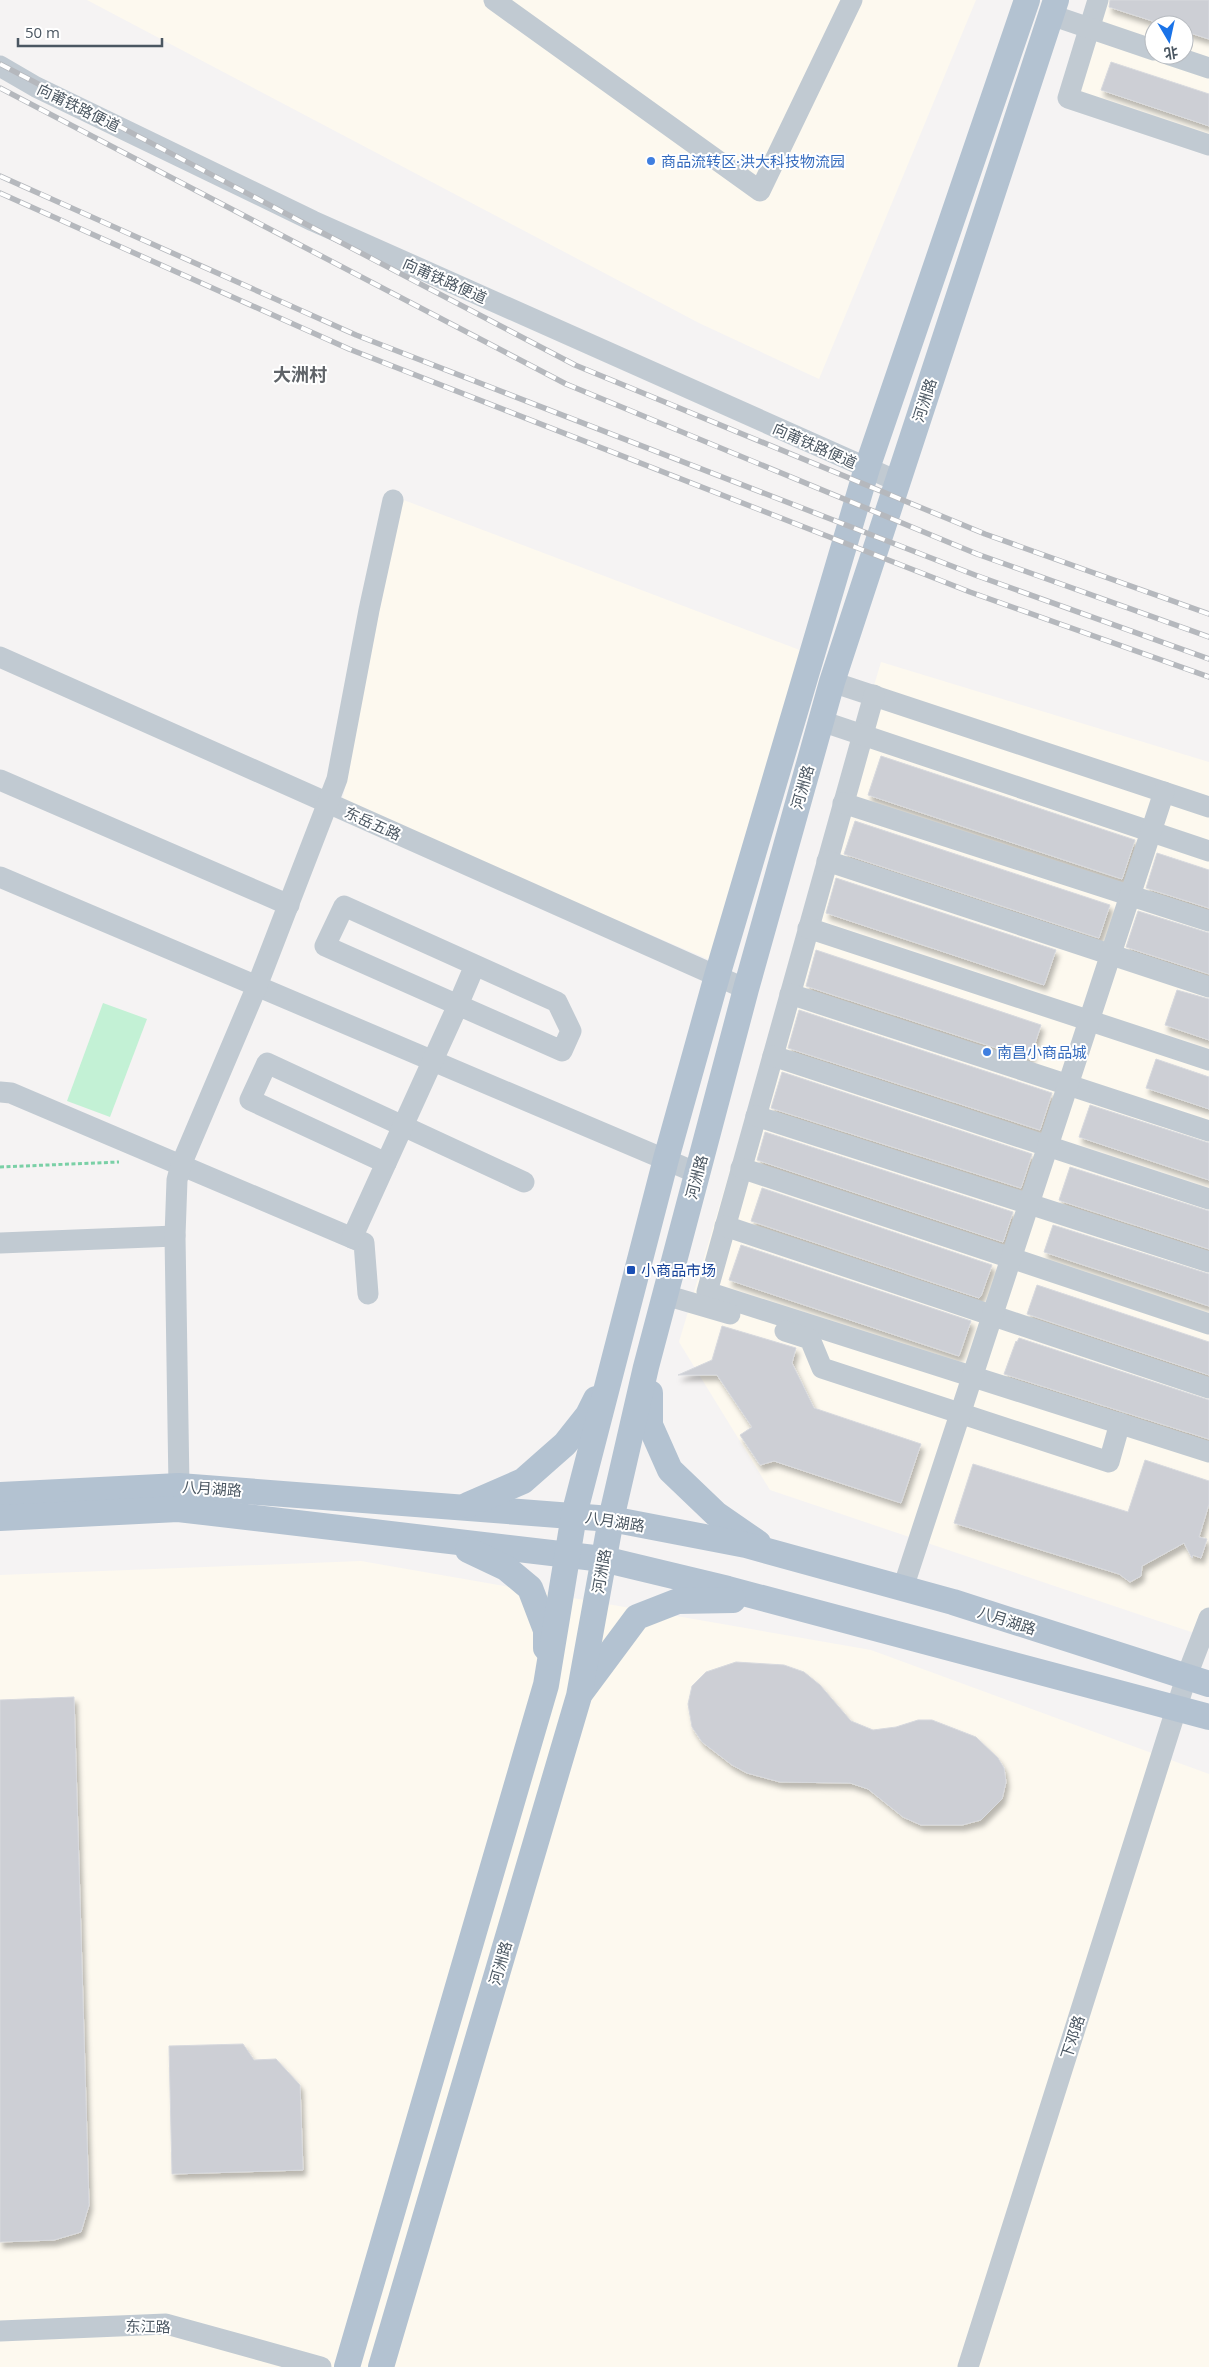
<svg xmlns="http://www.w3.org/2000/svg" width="1209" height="2367" viewBox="0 0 1209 2367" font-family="'Open Sans','Noto Sans SC',sans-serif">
	<defs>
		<filter id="shadow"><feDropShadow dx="3" dy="5.5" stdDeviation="2.5" flood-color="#0004"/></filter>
	</defs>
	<rect width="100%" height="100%" fill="#f5f3f3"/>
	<g fill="#fdf9ef" fill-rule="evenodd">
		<path d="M 87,0 L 976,0 L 819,379 L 699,323 Z"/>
		<path d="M 1107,0 L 1209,0 L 1209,140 L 1076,97 ZM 1154,25 L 1184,25 L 1184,55 L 1154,55 Z"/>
		<path d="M 401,499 L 805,652 L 710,960 L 342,803 Z"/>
		<path d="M 881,662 L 1209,762 L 1209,1638 L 770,1490 L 679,1342 Z"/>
		<path d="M 361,1561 L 871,1650 L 1209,1774 L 1209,2367 L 0,2367 L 0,1575 Z"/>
	</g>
	<path fill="#c3f1d5" d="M 103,1003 L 147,1019 L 110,1117 L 67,1101 Z"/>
	<g fill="#cdcfd5" stroke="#d7d9de" filter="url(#shadow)">
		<path d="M 1110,0 L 1209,0 L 1209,39 L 1184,31 L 1184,25 L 1165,25 L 1109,7 Z"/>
		<path d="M 1111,62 L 1209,94 L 1209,126 L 1101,90 Z"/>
		<path d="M 881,756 L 1135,840 L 1122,879 L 868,795 Z"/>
		<path d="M 855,821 L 1110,905 L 1099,938 L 844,854 Z"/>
		<path d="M 1157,853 L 1209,870 L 1209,908 L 1146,888 Z"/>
		<path d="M 836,878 L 1056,950 L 1044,985 L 826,913 Z"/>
		<path d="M 1138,911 L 1209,933 L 1209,974 L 1126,947 Z"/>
		<path d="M 816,950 L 1041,1025 L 1030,1059 L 806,986 Z"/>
		<path d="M 1177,990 L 1209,999 L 1209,1040 L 1165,1025 Z"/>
		<path d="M 799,1010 L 1052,1093 L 1040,1130 L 788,1048 Z"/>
		<path d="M 1156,1059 L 1209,1077 L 1209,1109 L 1146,1088 Z"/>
		<path d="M 782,1072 L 1032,1154 L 1021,1188 L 771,1108 Z"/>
		<path d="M 1090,1105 L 1209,1143 L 1209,1180 L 1079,1137 Z"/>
		<path d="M 765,1132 L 1013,1212 L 1003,1242 L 757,1160 Z"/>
		<path d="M 1070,1167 L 1209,1211 L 1209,1249 L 1061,1201 L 1059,1200 Z"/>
		<path d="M 762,1188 L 992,1265 L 981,1296 L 979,1298 L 751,1221 Z"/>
		<path d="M 1053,1225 L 1209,1274 L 1209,1306 L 1044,1252 Z"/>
		<path d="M 741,1245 L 971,1321 L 959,1356 L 729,1280 Z"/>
		<path d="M 1037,1285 L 1209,1342 L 1209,1375 L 1027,1314 Z"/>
		<path d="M 722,1326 L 796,1348 L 792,1363 L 814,1408 L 921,1444 L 901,1503 L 774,1461 L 760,1465 L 740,1435 L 752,1427 L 717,1375 L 678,1375 L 712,1360 Z"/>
		<path d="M 1019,1338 L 1209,1400 L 1209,1439 L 1004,1374 L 1016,1341 L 1017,1342 Z"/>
		<path d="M 1145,1460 L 1209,1481 L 1209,1504 L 1199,1537 L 1207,1539 L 1201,1558 L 1193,1555 L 1192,1558 L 1184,1543 L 1142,1566 L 1141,1576 L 1130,1582 L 1119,1574 L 954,1523 L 973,1464 L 1128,1512 Z"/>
		<path d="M 736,1662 L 784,1665 L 804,1672 L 820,1685 L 851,1721 L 873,1730 L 896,1727 L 918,1720 L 932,1720 L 976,1737 L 998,1758 L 1004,1768 L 1006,1782 L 1002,1799 L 981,1820 L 962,1825 L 921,1825 L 903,1817 L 868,1789 L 850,1783 L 780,1782 L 747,1773 L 732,1765 L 702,1742 L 692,1727 L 688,1704 L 692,1686 L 706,1672 Z"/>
		<path d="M 74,1697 L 89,2205 L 81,2232 L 54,2240 L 0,2242 L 0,1700 Z"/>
		<path d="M 243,2044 L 254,2060 L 276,2059 L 300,2085 L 303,2170 L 172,2174 L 169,2046 Z"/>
	</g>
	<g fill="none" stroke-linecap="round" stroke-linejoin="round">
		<path stroke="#7ad0a6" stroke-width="3" stroke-dasharray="4 2.5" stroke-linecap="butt" d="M 0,1167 L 119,1162"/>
		<g stroke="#c1cad2" stroke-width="21">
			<path d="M 494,0 L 760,191 L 852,0"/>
			<path d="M 1098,0 L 1068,98 L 1209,145"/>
			<path d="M 1051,15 L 1154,50"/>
			<path d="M 1170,55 L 1209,68"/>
			<path d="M 0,66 L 36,87 L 313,221 L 897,481"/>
			<path d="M 0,657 L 746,989"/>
			<path d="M 832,682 L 1209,807"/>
			<path d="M 874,695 L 707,1292 L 1209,1452"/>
			<path d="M 821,721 L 1209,851"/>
			<path d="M 0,780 L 289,905"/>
			<path d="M 843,803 L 1209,921"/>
			<path d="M 827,861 L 1209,987"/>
			<path d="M 0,877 L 697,1173"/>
			<path d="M 808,928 L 1209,1060"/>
			<path d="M 790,994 L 1209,1131"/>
			<path d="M 773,1056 L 1209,1199"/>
			<path d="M 0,1092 L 11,1093 L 364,1243 L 368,1294"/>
			<path d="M 756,1116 L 1209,1262"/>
			<path d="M 386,1163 L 250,1100 L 267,1063 L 524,1182"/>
			<path d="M 741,1168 L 1209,1324"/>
			<path d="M 725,1226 L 1209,1388"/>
			<path d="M 352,1238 L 458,1005 L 562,1051 L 571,1031 L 557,1002 L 344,906 L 325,946 L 458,1005 L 475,965"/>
			<path d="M 0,1243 L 175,1236"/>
			<path d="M 665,1295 L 730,1314"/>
			<path d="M 785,1331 L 810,1339 L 822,1368 L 1109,1462 L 1120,1423"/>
			<path d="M 179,1486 L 175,1236 L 177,1180 L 181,1165 L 257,986 L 337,779 L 369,610 L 393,500"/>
			<path d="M 903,1588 L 1164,792"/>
			<path d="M 0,2331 L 166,2324 L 321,2367"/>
			<path d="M 968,2367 L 1186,1678 L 1209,1618"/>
		</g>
		<g stroke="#b3c2d1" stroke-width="26">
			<path d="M 650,1393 L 650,1425 L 670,1470 L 716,1514 L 758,1543"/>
			<path d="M 0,1495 L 179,1486 L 611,1519 L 746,1545 L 953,1602 L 1209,1684"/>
			<path d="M 468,1505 L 523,1481 L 565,1444 L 588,1415 L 596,1399"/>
			<path d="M 0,1518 L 178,1509 L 603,1559 L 728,1589 L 1209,1717"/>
			<path d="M 468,1550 L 506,1568 L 530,1588 L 546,1630 L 546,1648"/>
			<path d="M 582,1691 L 637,1617 L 678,1601 L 733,1600"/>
			<path d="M 347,2367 L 546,1685 L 574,1515 L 666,1159 L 717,976 L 867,468 L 1027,0"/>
			<path d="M 381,2367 L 579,1696 L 611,1519 L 646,1367 L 746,989 L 832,682 L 1056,0"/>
		</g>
		<defs>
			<g id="rail">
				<path d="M 0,64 L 575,365 L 985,534 L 1209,614"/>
				<path d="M 0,88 L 566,384 L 977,554 L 1209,637"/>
				<path d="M 0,176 L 356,335 L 975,575 L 1209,659"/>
				<path d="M 0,193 L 349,349 L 970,592 L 1209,677"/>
			</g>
		</defs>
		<use href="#rail" stroke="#b5b8bd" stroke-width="5.5"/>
		<use href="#rail" stroke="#fff" stroke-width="4" stroke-dasharray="11" stroke-linecap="butt"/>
	</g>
	<g fill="#3f7fe0" stroke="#fff" stroke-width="2">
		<circle cx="651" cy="161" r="5"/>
		<circle cx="987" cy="1052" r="5"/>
	</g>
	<rect fill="#1a4fb4" stroke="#fff" stroke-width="2" x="626" y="1265" width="10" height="10" rx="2.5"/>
	<g text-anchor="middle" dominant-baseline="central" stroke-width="4" stroke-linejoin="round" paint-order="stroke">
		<g font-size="15" fill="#4a5661" stroke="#fff">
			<text transform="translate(79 107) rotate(26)">向莆铁路便道</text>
			<text transform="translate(445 280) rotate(24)">向莆铁路便道</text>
			<text transform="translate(924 400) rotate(-72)">河洲路</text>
			<text transform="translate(815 445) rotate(24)">向莆铁路便道</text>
			<text transform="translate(802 787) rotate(-74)">河洲路</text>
			<text transform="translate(373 823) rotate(24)">东岳五路</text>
			<text transform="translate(696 1177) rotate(-75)">河洲路</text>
			<text transform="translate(212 1488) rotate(4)">八月湖路</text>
			<text transform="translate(615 1521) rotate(9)">八月湖路</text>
			<text transform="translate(601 1571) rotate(-80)">河洲路</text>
			<text transform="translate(1007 1620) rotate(18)">八月湖路</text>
			<text transform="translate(500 1963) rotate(-74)">河洲路</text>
			<text transform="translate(1072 2037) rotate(-72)">下邓路</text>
			<text transform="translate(148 2326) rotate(1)">东江路</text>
		</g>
		<g font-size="15" fill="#366cbe" stroke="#fff" text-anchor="start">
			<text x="661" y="161">商品流转区·洪大科技物流园</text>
			<text x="997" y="1052">南昌小商品城</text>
		</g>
		<g font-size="15" fill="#164399" stroke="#fff" text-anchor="start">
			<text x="641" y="1270">小商品市场</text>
		</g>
		<g font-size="18" font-weight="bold" fill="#5f6368" stroke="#fff">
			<text x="300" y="374">大洲村</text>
		</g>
	</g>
	<g transform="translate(1169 40) rotate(171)"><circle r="24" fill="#ffffff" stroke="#b7bbc0"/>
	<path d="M0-4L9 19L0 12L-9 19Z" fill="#1a73e8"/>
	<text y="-8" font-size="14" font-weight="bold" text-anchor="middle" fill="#4a5661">北</text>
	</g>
	<path d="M18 38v8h144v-8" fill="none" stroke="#4a5661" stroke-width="2.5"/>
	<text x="25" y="38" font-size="15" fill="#4a5661" stroke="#ffffff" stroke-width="4" paint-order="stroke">50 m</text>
</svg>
